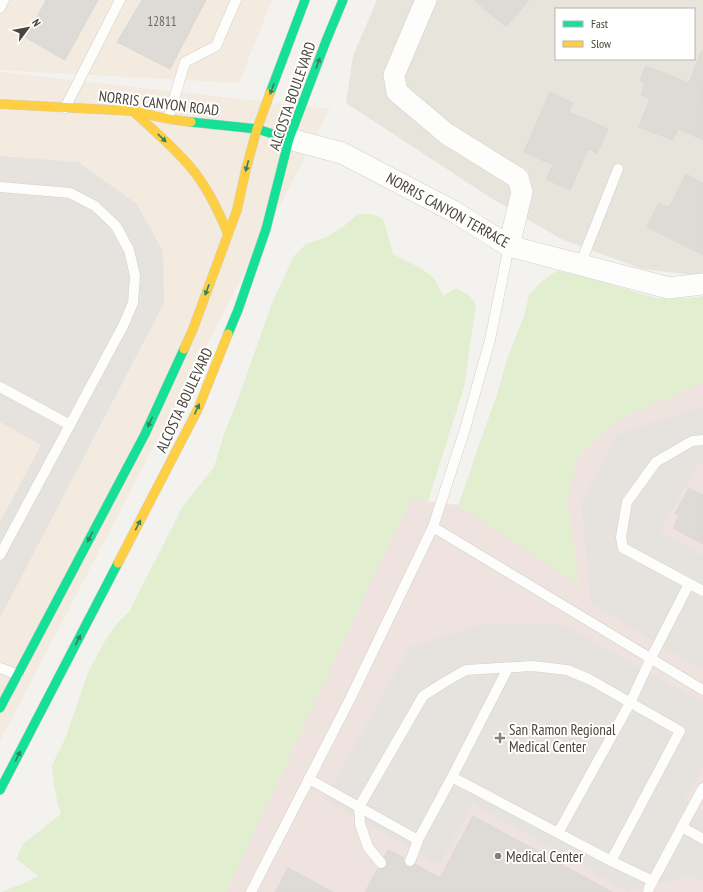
<svg xmlns="http://www.w3.org/2000/svg" width="703" height="892" viewBox="0 0 703 892" font-family="'PT Sans Narrow',sans-serif">
	<rect width="100%" height="100%" fill="#f4f2ee"/>
	<path fill="#e7e4dc" fill-rule="evenodd" d="M 377,0 L 703,0 L 703,276 L 642,269 L 561,239 L 491,198 L 346,103 L 353,56 ZM 556,9 L 694,9 L 694,59 L 556,59 Z"/>
	<g fill="#f3ebdf">
		<path d="M 0,0 L 272,0 L 239,83 L 0,70 Z"/>
		<path d="M 0,72 L 330,109 L 0,741 Z"/>
	</g>
	<path fill="#eee3df" d="M 703,383 L 703,892 L 226,892 L 410,499 L 458,505 L 579,584 L 567,499 L 579,454 L 620,418 Z"/>
	<g fill="#e1eecf">
		<path d="M 358,214 L 372,214 L 383,219 L 393,254 L 422,269 L 434,278 L 443,296 L 456,288 L 470,296 L 476,305 L 464,387 L 428,501 L 410,499 L 226,892 L 1,892 L 22,884 L 38,876 L 16,859 L 23,844 L 61,814 L 58,805 L 54,785 L 52,765 L 65,739 L 89,670 L 105,641 L 117,623 L 129,612 L 183,506 L 214,467 L 225,431 L 237,402 L 272,303 L 294,256 L 306,244 L 327,237 L 344,226 Z"/>
		<path d="M 556,271 L 572,273 L 656,298 L 690,298 L 703,296 L 703,383 L 620,418 L 579,454 L 567,499 L 579,584 L 458,505 L 470,472 L 477,450 L 497,395 L 506,362 L 524,316 L 529,295 L 540,283 Z"/>
	</g>
	<g fill="#e6e3df">
		<path d="M 0,156 L 78,162 L 136,203 L 163,251 L 164,303 L 0,618 L 0,522 L 41,445 L 0,422 Z"/>
		<path d="M 703,406 L 703,464 L 700,462 L 660,531 L 703,555 L 703,669 L 675,654 L 591,604 L 581,502 L 618,434 Z"/>
		<path d="M 482,624 L 565,625 L 703,703 L 703,767 L 685,799 L 703,811 L 703,882 L 688,876 L 627,892 L 472,803 L 440,865 L 324,800 L 410,647 Z"/>
	</g>
	<g fill="#dedbd6" stroke="#dcd9d4">
		<path d="M 46,0 L 98,0 L 65,60 L 26,38 Z"/>
		<path d="M 142,0 L 206,0 L 170,69 L 117,42 Z"/>
		<path d="M 474,0 L 529,0 L 506,27 Z"/>
		<path d="M 702,50 L 703,140 L 678,129 L 673,140 L 639,127 L 650,99 L 641,95 L 645,84 L 640,81 L 646,66 L 689,83 Z"/>
		<path d="M 550,92 L 573,103 L 569,112 L 608,129 L 597,153 L 588,149 L 570,190 L 546,179 L 553,165 L 524,152 Z"/>
		<path d="M 686,174 L 703,183 L 703,255 L 647,227 L 659,203 L 669,208 Z"/>
		<path d="M 689,488 L 703,495 L 703,544 L 673,528 L 679,516 L 675,514 Z"/>
		<path d="M 473,816 L 612,892 L 365,892 L 378,868 L 382,869 L 387,866 L 387,862 L 384,857 L 388,850 L 404,858 L 404,862 L 407,867 L 411,867 L 415,864 L 440,878 Z"/>
		<path d="M 288,868 L 333,892 L 275,892 Z"/>
	</g>
	<g fill="none" stroke-linecap="round" stroke-linejoin="round">
		<defs>
			<g id="lane">
				<path d="M 0,8 L 4,0"/>
				<path d="M 65,108 L 120,0"/>
				<path d="M 168,119 L 185,62 L 216,46 L 236,0"/>
				<path d="M 0,187 L 70,193 L 95,206 L 116,226 L 129,250 L 135,276 L 133,303 L 123,326 L 0,555"/>
				<path d="M 580,265 L 618,169"/>
				<path d="M 0,387 L 70,425"/>
				<path d="M 703,440 L 692,441 L 656,462 L 627,502 L 621,537 L 623,548 L 703,591"/>
				<path d="M 433,527 L 703,690"/>
				<path d="M 0,668 L 18,675"/>
				<path d="M 452,777 L 611,861 L 653,881"/>
				<path d="M 309,779 L 418,840 L 452,777 L 508,668"/>
				<path d="M 682,827 L 703,839"/>
				<path d="M 558,833 L 630,703 L 651,658 L 689,584"/>
				<path d="M 410,861 L 413,854 L 418,840"/>
				<path d="M 381,863 L 368,847 L 360,824 L 359,807 L 423,696 L 445,682 L 466,670 L 532,666 L 567,670 L 589,679 L 680,731 L 611,861"/>
				<path d="M 251,892 L 350,699 L 433,527 L 465,429 L 490,340 L 509,246"/>
				<path d="M 648,892 L 649,888 L 703,788"/>
			</g>
			<g id="street">
				<path d="M 426,0 L 394,75 L 397,92 L 447,134 L 518,178 L 522,192 L 509,246"/>
				<path d="M 289,139 L 342,153 L 453,211 L 509,246 L 669,288 L 703,284"/>
			</g>
			<g id="fast">
				<path d="M 270,93 L 305,0"/>
				<path d="M 191,122 L 257,129 L 289,139"/>
				<path d="M 228,334 L 238,310 L 266,229 L 289,139 L 326,41 L 343,0"/>
				<path d="M 0,708 L 145,434 L 184,349"/>
				<path d="M 0,790 L 118,563"/>
			</g>
			<g id="slow">
				<path d="M 0,104 L 133,111 L 168,119 L 191,122"/>
				<path d="M 133,111 C 153,130 175,148 192,169 C 208,188 219,212 228,234"/>
				<path d="M 184,349 L 193,329 L 237,210 L 246,169 L 257,129 L 270,93"/>
				<path d="M 118,563 L 198,409 L 228,334"/>
			</g>
		</defs>
		<use href="#lane" stroke="#d2d0cb" stroke-width="11"/>
		<use href="#street" stroke="#d2d0cb" stroke-width="22"/>
		<use href="#fast" stroke="#d3cfc5" stroke-width="10"/>
		<use href="#slow" stroke="#d3cfc5" stroke-width="10"/>
		<use href="#lane" stroke="#fdfdfc" stroke-width="10"/>
		<use href="#street" stroke="#fdfdfc" stroke-width="21"/>
		<use href="#fast" stroke="#16e098" stroke-width="9"/>
		<use href="#slow" stroke="#ffcf43" stroke-width="9"/>
	</g>
	<defs><path id="oneway-solid" d="M-6-.8H1V-3.2L6.5 0L1 3.2V.8H-6Z"/></defs>
	<g fill="#36825f">
		<use href="#oneway-solid" transform="translate(318 63) rotate(-70)"/>
		<use href="#oneway-solid" transform="translate(272 89) rotate(110)"/>
		<use href="#oneway-solid" transform="translate(162 138) rotate(43)"/>
		<use href="#oneway-solid" transform="translate(247 166) rotate(105)"/>
		<use href="#oneway-solid" transform="translate(207 290) rotate(110)"/>
		<use href="#oneway-solid" transform="translate(197 409) rotate(-65)"/>
		<use href="#oneway-solid" transform="translate(150 422) rotate(115)"/>
		<use href="#oneway-solid" transform="translate(138 525) rotate(-63)"/>
		<use href="#oneway-solid" transform="translate(90 537) rotate(118)"/>
		<use href="#oneway-solid" transform="translate(78 640) rotate(-63)"/>
		<use href="#oneway-solid" transform="translate(18 756) rotate(-63)"/>
	</g>
	<g fill="#868178" stroke="#fff" stroke-width="1.5">
		<path d="M498 732h4v4h4v4h-4v4h-4v-4h-4v-4h4z"/>
		<circle cx="498" cy="856" r="4"/>
	</g>
	<g text-anchor="middle" dominant-baseline="central" stroke-width="4" stroke-linejoin="round" paint-order="stroke">
		<g font-size="13" fill="#706a61">
			<text x="162" y="21">12811</text>
		</g>
		<g font-size="15" fill="#4b4439" stroke="#fff">
			<text transform="translate(292 96) rotate(-71)">ALCOSTA BOULEVARD</text>
			<text transform="translate(159 103) rotate(7)">NORRIS CANYON ROAD</text>
			<text transform="translate(448 210) rotate(29)">NORRIS CANYON TERRACE</text>
			<text transform="translate(184 400) rotate(-65)">ALCOSTA BOULEVARD</text>
		</g>
		<g font-size="15" fill="#4b4439" stroke="#fff" text-anchor="start">
			<text x="509" y="729">San Ramon Regional<tspan x="509" dy="17">Medical Center</tspan></text>
			<text x="506" y="856">Medical Center</text>
		</g>
	</g>
	<rect x="555" y="8" width="140" height="52" fill="#ffffff" stroke="#b7b4b0"/>
	<rect x="563" y="21" width="20" height="6" fill="#16e098" stroke="#b7b4b0"/>
	<text x="591" y="28" font-size="12" fill="#4b4439">Fast</text>
	<rect x="563" y="41" width="20" height="6" fill="#ffcf43" stroke="#b7b4b0"/>
	<text x="591" y="48" font-size="12" fill="#4b4439">Slow</text>
	<g transform="translate(28 28) rotate(58)" stroke="#ffffff" stroke-width="3" paint-order="stroke">
	<path d="M0-3L7 15L0 10L-7 15Z" fill="#4b4439"/>
	<text y="-6" font-size="11" font-weight="bold" text-anchor="middle" fill="#4b4439">N</text>
	</g>
</svg>
